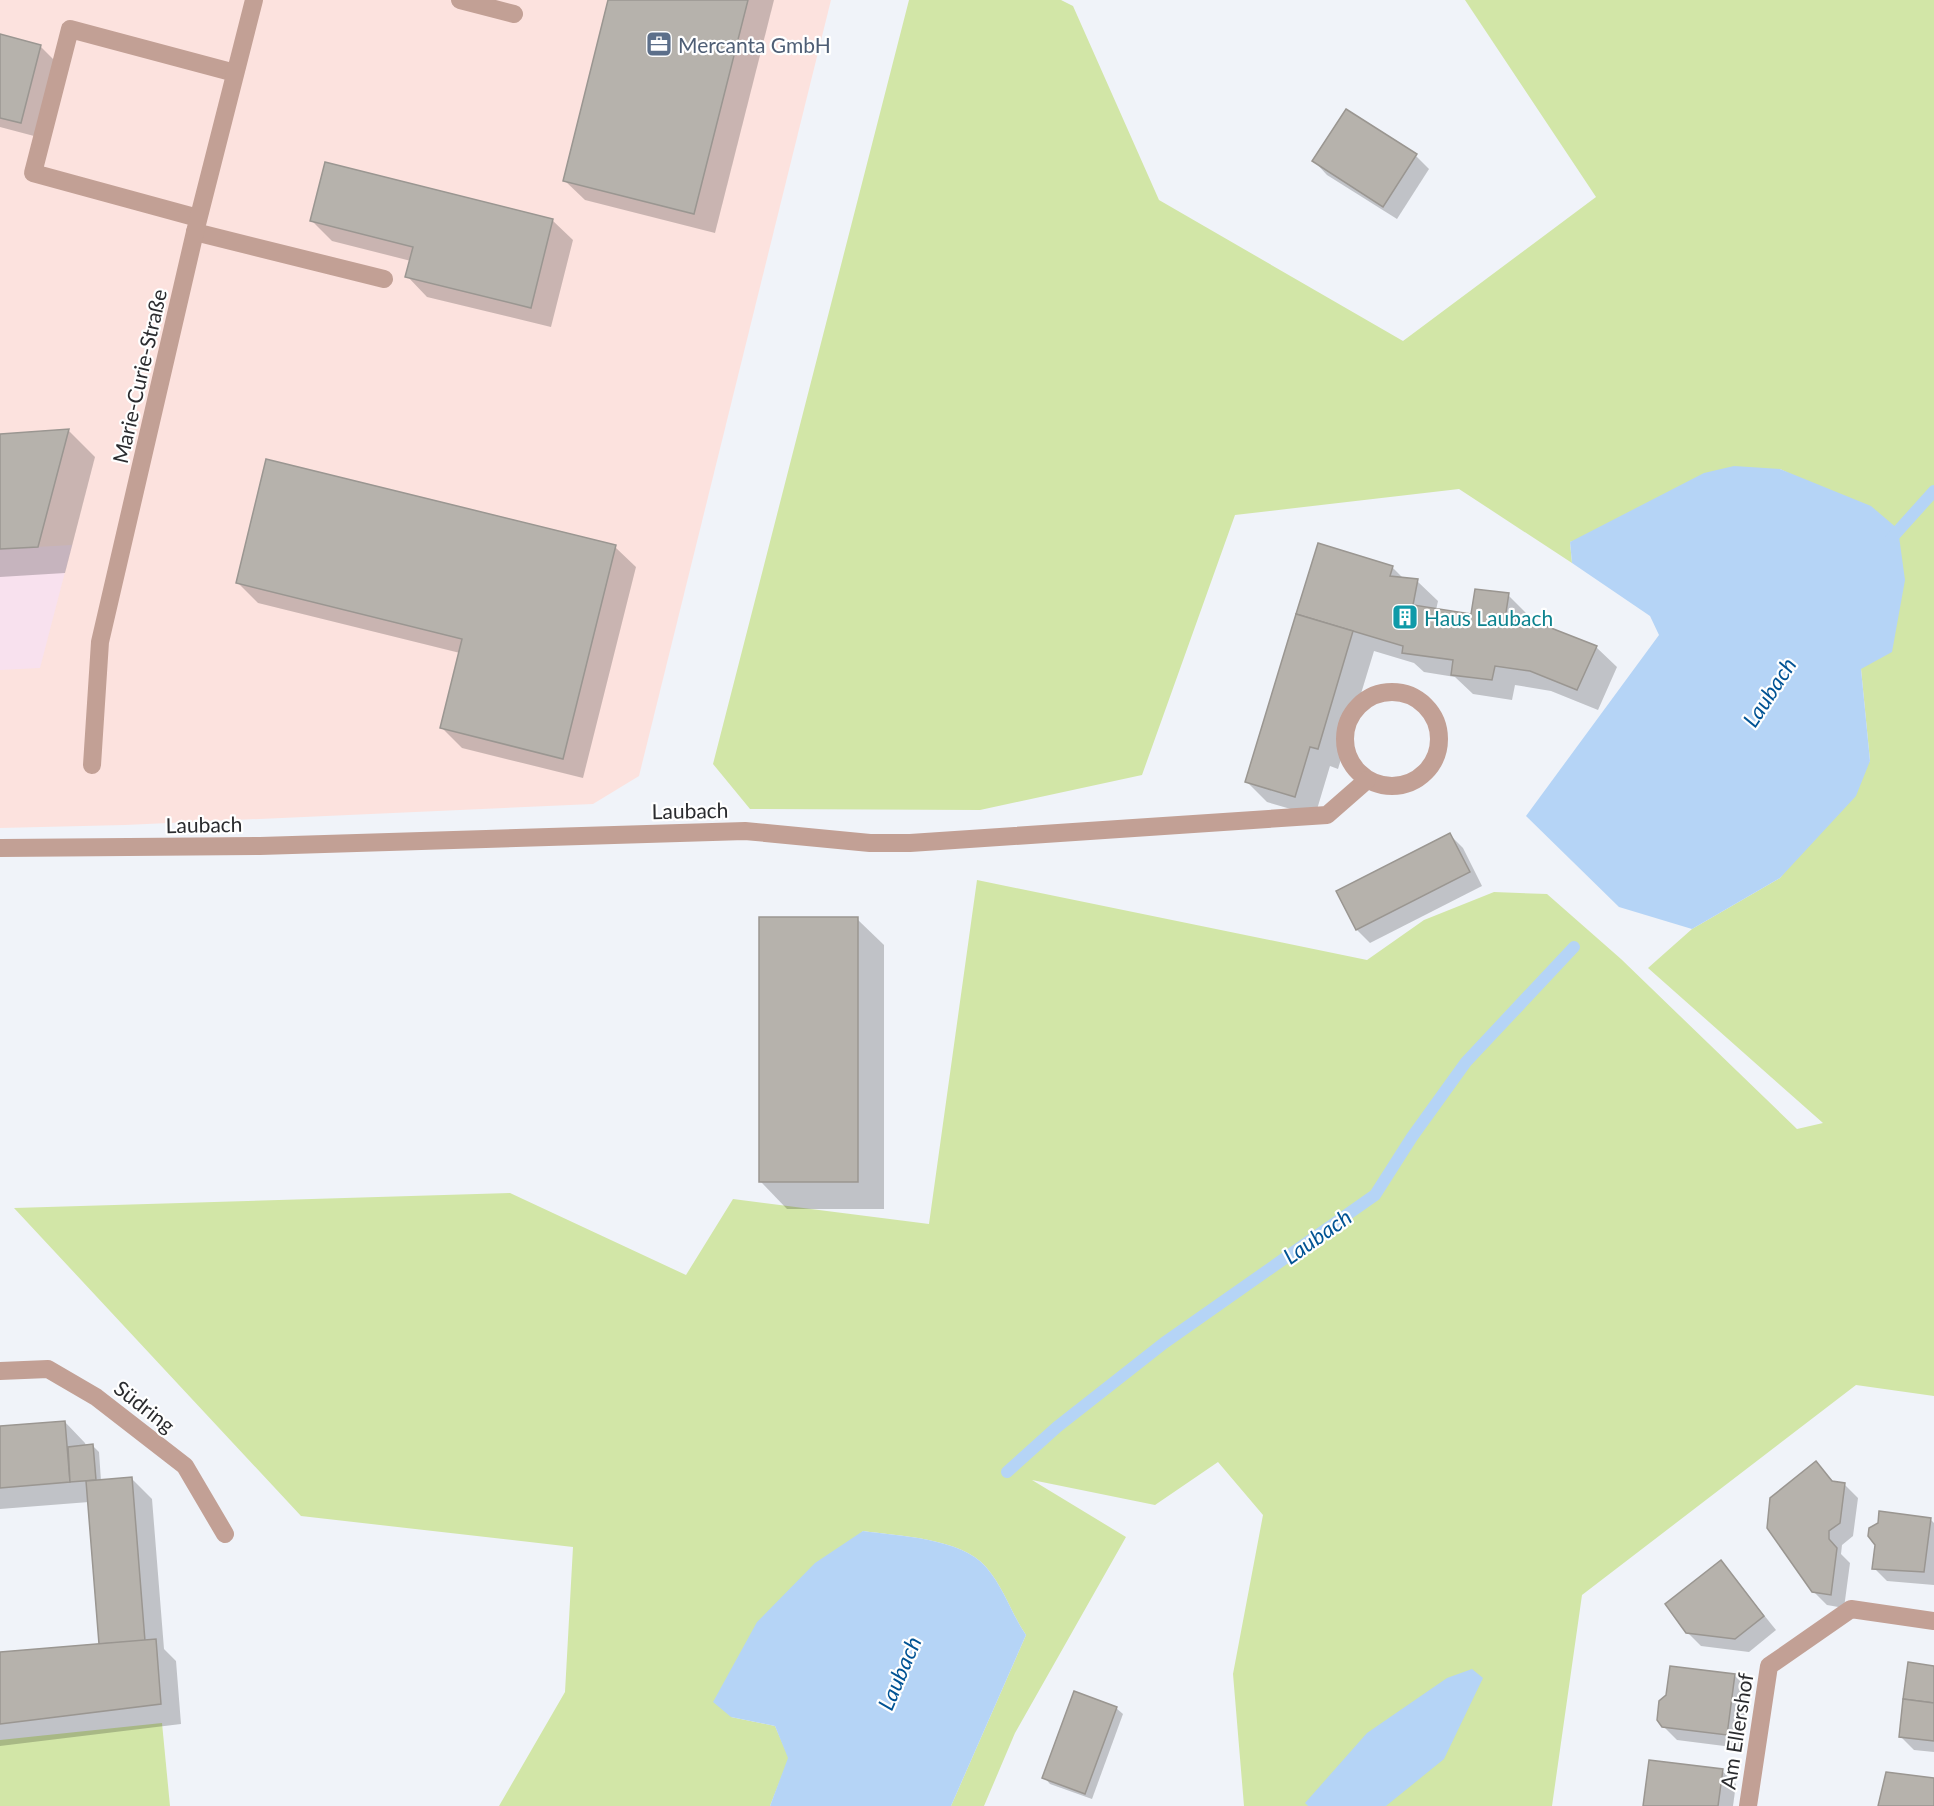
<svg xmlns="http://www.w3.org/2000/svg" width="1934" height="1806" viewBox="0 0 1934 1806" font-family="Lato,sans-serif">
	<rect width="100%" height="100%" fill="#f0f3f9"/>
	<path fill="#fce2de" d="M 0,0 L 831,0 L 639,776 L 593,804 L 125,825 L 0,828 Z"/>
	<path fill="#f8e1ee" d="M 72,545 L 40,668 L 0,670 L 0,549 Z"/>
	<g fill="#d2e6a7">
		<path d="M 909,0 L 1061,0 L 1073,6 L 1159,200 L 1403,341 L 1596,197 L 1465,0 L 1934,0 L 1934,1396 L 1856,1385 L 1582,1595 L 1552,1806 L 1244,1806 L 1233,1674 L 1263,1515 L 1218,1462 L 1155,1505 L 1032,1480 L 1126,1537 L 1015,1733 L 984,1806 L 951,1806 L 1026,1635 C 1011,1613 1004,1588 986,1567 C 961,1538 899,1536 863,1531 L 731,1717 L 775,1726 L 789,1758 L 770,1806 L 499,1806 L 565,1692 L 573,1547 L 301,1516 L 14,1208 L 510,1193 L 686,1275 L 733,1199 L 929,1224 L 977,880 L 1367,960 L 1424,920 L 1494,892 L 1547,894 L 1621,959 L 1797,1129 L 1823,1123 L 1648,968 L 1692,929 L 1780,878 L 1870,761 L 1861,669 L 1816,486 L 1780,469 L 1570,542 L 1572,563 L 1459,489 L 1235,515 L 1142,775 L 980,810 L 750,809 L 713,764 Z"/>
		<path d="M 162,1723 L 170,1806 L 0,1806 L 0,1740 Z"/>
	</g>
	<g fill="#b5d4f6">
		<path d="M 1734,466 L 1780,469 L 1871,506 L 1898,529 L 1905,580 L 1892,652 L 1861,669 L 1870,761 L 1856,796 L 1780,878 L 1692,929 L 1619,907 L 1526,816 L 1659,635 L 1650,616 L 1572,563 L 1570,542 L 1704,473 Z"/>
		<path d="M 863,1531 C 899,1536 961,1538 986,1567 C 1004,1588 1011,1613 1026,1635 L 951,1806 L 770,1806 L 788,1758 L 775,1726 L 731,1717 L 713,1702 L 757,1622 L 815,1563 Z"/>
		<path d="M 1472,1669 L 1483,1678 L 1444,1759 L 1386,1806 L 1308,1806 L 1305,1803 L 1367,1733 L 1447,1678 Z"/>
	</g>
	<g fill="#0003">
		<path d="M 610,0 L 774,0 L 715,233 L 585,200 L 564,180 Z"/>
		<path d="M 0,36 L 41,47 L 54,60 L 34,136 L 0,127 Z"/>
		<path d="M 1416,156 L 1429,169 L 1397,219 L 1327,175 L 1314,161 Z"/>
		<path d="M 552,220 L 573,240 L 551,327 L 427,297 L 407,276 L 411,261 L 332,241 L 312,221 Z"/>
		<path d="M 69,431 L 95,457 L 65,573 L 0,577 L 0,435 Z"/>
		<path d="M 615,547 L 636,567 L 583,778 L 462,748 L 442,728 L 460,653 L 258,603 L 237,582 Z"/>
		<path d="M 1392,567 L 1404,579 L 1417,581 L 1438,601 L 1436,610 L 1472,615 L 1508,595 L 1528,615 L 1527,624 L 1596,647 L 1617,667 L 1598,710 L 1551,691 L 1515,685 L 1512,700 L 1473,694 L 1455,677 L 1424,672 L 1414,663 L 1374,651 L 1338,769 L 1330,766 L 1315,816 L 1267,802 L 1246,781 Z"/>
		<path d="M 1450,835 L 1463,848 L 1482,886 L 1370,943 L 1357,930 Z"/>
		<path d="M 857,919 L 884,945 L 884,1209 L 787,1209 L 761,1182 Z"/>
		<path d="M 65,1422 L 85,1443 L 86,1446 L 93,1446 L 99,1452 L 101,1481 L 132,1479 L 152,1499 L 164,1649 L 176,1661 L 181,1724 L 0,1746 L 0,1653 L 101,1645 L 89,1502 L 0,1509 L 0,1427 Z"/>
		<path d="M 1816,1463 L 1834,1482 L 1844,1484 L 1858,1498 L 1853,1536 L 1842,1545 L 1841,1554 L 1850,1563 L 1844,1608 L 1827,1605 L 1813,1591 Z"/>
		<path d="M 1930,1519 L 1934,1523 L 1934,1585 L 1887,1581 L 1874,1568 Z"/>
		<path d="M 1721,1562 L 1776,1630 L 1749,1652 L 1701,1646 L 1687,1632 Z"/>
		<path d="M 1934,1667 L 1934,1752 L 1914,1750 L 1900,1736 Z"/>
		<path d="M 1734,1675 L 1748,1689 L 1740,1748 L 1677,1740 L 1663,1726 Z"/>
		<path d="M 1116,1708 L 1123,1714 L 1092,1799 L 1050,1784 L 1044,1777 Z"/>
		<path d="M 1722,1771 L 1736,1784 L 1733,1806 L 1644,1806 Z"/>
	</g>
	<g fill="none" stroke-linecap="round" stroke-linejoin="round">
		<g stroke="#b5d4f6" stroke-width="12">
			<path d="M 1889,541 L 1934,491"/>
			<path d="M 1007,1472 L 1057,1427 L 1164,1343 L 1375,1195 L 1412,1137 L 1466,1062 L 1574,947"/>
		</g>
	</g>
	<g fill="#b6b2ac" stroke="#9a9691" stroke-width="1.5">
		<path d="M 608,0 L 748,0 L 694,214 L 563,181 Z"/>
		<path d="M 0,34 L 41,45 L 21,123 L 0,118 Z"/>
		<path d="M 1346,109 L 1417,154 L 1383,207 L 1312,161 Z"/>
		<path d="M 325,162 L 553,219 L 531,308 L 405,277 L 413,247 L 310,221 Z"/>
		<path d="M 69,429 L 38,547 L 0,549 L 0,434 Z"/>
		<path d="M 266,459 L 616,545 L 563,759 L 440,728 L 462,639 L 236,583 Z"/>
		<path d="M 1318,543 L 1393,566 L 1390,576 L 1418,579 L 1413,605 L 1471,614 L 1475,589 L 1509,593 L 1505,619 L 1546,626 L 1597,646 L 1577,690 L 1530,671 L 1495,666 L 1492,680 L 1451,675 L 1453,660 L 1402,653 L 1403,646 L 1296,614 Z"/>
		<path d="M 1296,614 L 1353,631 L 1318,749 L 1310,747 L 1295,797 L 1245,782 Z"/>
		<path d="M 1450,833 L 1470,872 L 1356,930 L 1336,891 Z"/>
		<rect x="759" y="917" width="99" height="265"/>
		<path d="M 65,1421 L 70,1482 L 0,1488 L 0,1426 Z"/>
		<path d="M 93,1444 L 96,1480 L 70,1482 L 68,1447 Z"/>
		<path d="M 1816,1461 L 1832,1481 L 1845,1483 L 1840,1523 L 1829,1531 L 1829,1539 L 1837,1548 L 1831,1595 L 1812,1592 L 1767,1528 L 1770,1498 Z"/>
		<path d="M 132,1477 L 145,1641 L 99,1644 L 86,1481 Z"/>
		<path d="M 1879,1511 L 1931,1518 L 1924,1572 L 1872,1569 L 1875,1545 L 1868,1536 L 1869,1528 L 1878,1523 Z"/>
		<path d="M 1721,1560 L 1764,1616 L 1735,1639 L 1686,1633 L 1665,1604 Z"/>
		<path d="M 156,1639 L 161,1704 L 0,1724 L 0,1652 Z"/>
		<path d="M 1908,1662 L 1934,1666 L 1934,1703 L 1903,1699 Z"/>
		<path d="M 1670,1666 L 1735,1674 L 1727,1735 L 1662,1727 L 1657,1720 L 1659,1701 L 1666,1695 Z"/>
		<path d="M 1074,1691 L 1117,1707 L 1085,1794 L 1042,1778 Z"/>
		<path d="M 1903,1699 L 1934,1703 L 1934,1741 L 1899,1737 Z"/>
		<path d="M 1649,1760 L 1723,1769 L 1718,1806 L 1643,1806 Z"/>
		<path d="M 1886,1772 L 1934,1778 L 1934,1806 L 1878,1806 Z"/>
	</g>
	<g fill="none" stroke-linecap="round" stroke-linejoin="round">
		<g stroke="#c2a095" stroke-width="18">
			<path d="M 460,0 L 514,14"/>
			<path d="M 198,218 L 33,173 L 70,29 L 235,73"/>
			<path d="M 195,232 L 384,279"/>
			<circle cx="1392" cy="739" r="47"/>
			<path d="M 92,765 L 100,642 L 195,232 L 254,0"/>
			<path d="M 0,848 L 260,846 L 745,831 L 870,843 L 910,843 L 1327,815 L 1367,780"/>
			<path d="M 0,1371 L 48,1369 L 96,1397 L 185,1466 L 225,1534"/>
			<path d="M 1748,1806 L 1769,1666 L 1851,1609 L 1934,1621"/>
		</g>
	</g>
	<defs>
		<symbol id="office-square" viewBox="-11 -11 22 22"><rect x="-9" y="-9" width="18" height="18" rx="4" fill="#5c6f8a" stroke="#fff"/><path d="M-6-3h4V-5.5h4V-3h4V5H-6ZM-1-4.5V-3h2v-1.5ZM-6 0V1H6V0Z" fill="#fff"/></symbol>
		<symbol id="building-square" viewBox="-11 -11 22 22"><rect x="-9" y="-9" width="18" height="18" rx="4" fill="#0f9aa8" stroke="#fff"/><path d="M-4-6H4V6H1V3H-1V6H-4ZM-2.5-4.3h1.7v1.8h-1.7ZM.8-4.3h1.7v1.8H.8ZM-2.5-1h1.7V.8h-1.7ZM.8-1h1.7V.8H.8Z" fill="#fff"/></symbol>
	</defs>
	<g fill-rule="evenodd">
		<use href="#office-square" x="644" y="29" width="30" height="30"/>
		<use href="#building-square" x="1390" y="602" width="30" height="30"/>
	</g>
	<g text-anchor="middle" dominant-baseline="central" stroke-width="4.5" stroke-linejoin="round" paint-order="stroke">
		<g font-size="21" fill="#4e5e75" stroke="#fff" text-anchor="start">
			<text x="678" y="44">Mercanta GmbH</text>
		</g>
		<g font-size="21" fill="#2b2c2f" stroke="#fff">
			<text transform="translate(139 376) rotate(-77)">Marie-Curie-Straße</text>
			<text transform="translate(690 810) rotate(-1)">Laubach</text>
			<text transform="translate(204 824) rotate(-1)">Laubach</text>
			<text transform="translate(145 1406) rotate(38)">Südring</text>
			<text transform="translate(1736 1731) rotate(-81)">Am Ellershof</text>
		</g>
		<g font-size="21" fill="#0d838f" stroke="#fff" text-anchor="start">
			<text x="1424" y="617">Haus Laubach</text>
		</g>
		<g font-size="22" font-style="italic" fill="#015394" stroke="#fff">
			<text transform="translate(1769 692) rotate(-57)">Laubach</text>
			<text transform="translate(1317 1236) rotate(-35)">Laubach</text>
			<text transform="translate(899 1673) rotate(-67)">Laubach</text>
		</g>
	</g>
</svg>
